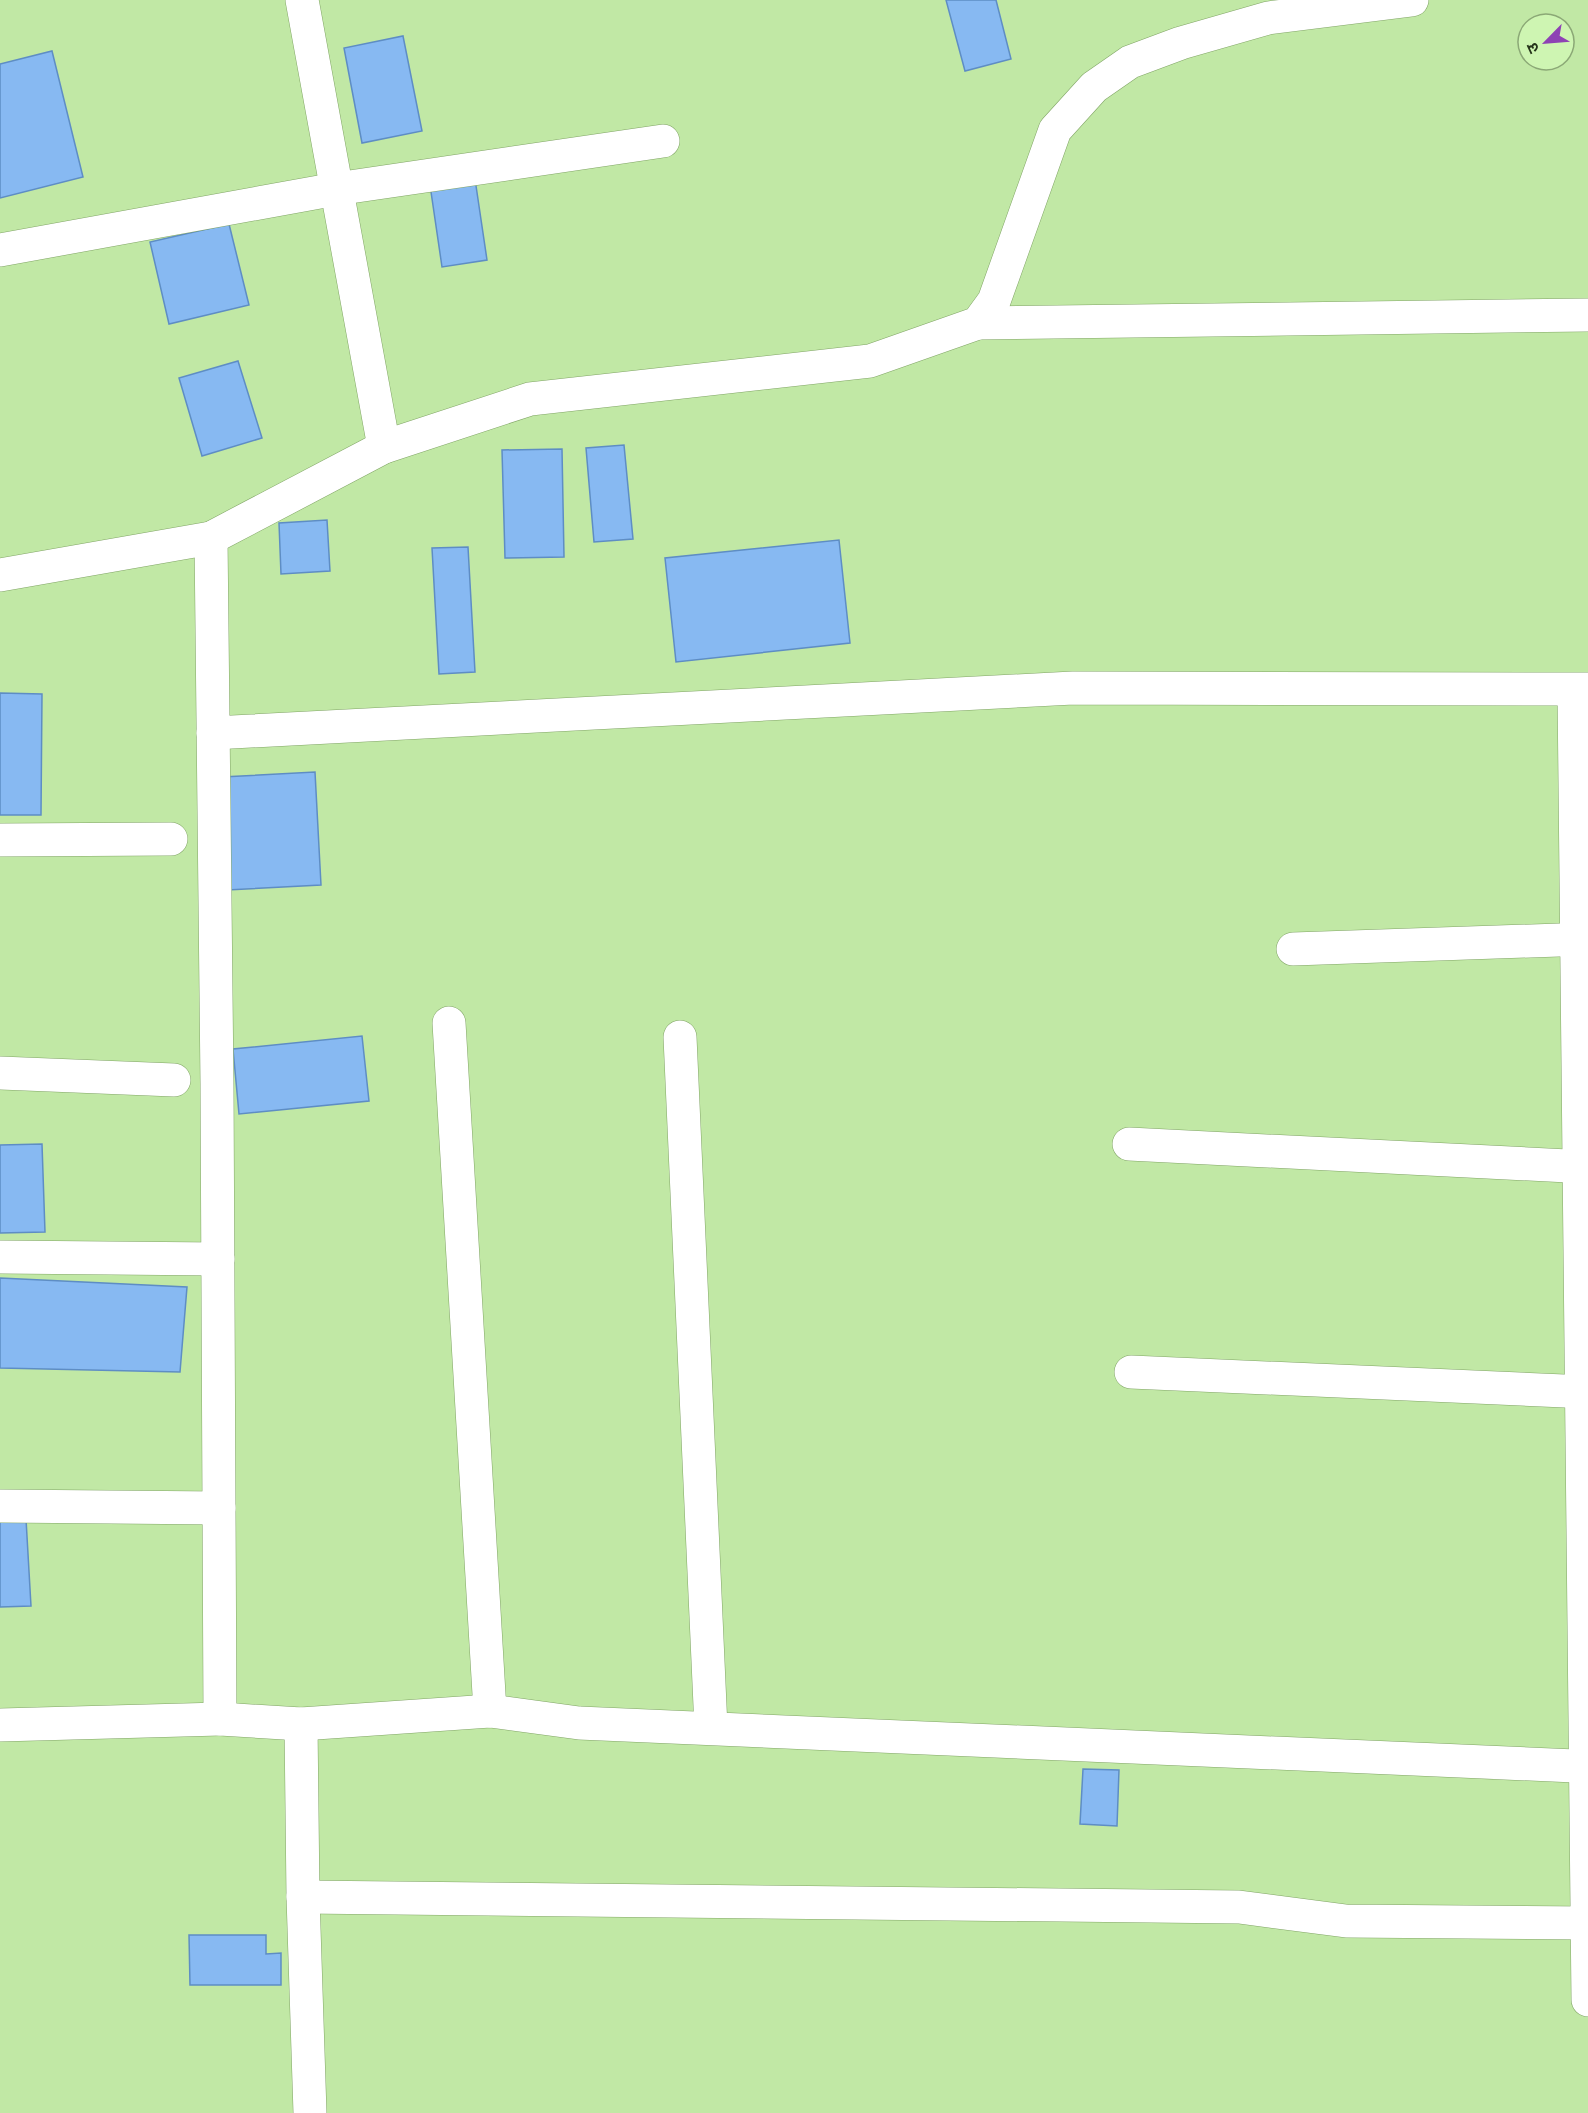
<svg xmlns="http://www.w3.org/2000/svg" width="1588" height="2113" viewBox="0 0 1588 2113" font-family="Arial,'Noto Sans Devanagari',sans-serif">
	<rect width="100%" height="100%" fill="#c1e8a5"/>
	<g fill="#87b9f2" stroke="#5e8dc4" stroke-width="1.5">
		<path d="M 946,0 L 996,0 L 1011,59 L 965,71 Z"/>
		<path d="M 403,36 L 422,131 L 362,143 L 344,48 Z"/>
		<path d="M 52,51 L 83,177 L 0,198 L 0,64 Z"/>
		<path d="M 475,179 L 487,260 L 442,267 L 430,185 Z"/>
		<path d="M 229,224 L 249,305 L 169,324 L 150,242 Z"/>
		<path d="M 238,361 L 262,438 L 202,456 L 179,378 Z"/>
		<path d="M 624,445 L 633,539 L 594,542 L 586,448 Z"/>
		<path d="M 562,449 L 564,557 L 505,558 L 502,450 Z"/>
		<path d="M 327,520 L 330,571 L 281,574 L 279,523 Z"/>
		<path d="M 839,540 L 850,643 L 676,662 L 665,558 Z"/>
		<path d="M 468,547 L 475,672 L 439,674 L 432,548 Z"/>
		<path d="M 0,693 L 42,694 L 41,815 L 0,815 Z"/>
		<path d="M 315,772 L 321,885 L 227,890 L 222,777 Z"/>
		<path d="M 362,1036 L 369,1101 L 239,1114 L 233,1049 Z"/>
		<path d="M 42,1144 L 45,1232 L 0,1233 L 0,1145 Z"/>
		<path d="M 0,1278 L 187,1287 L 180,1372 L 0,1368 Z"/>
		<path d="M 0,1518 L 26,1519 L 31,1606 L 0,1607 Z"/>
		<path d="M 1083,1769 L 1119,1770 L 1117,1826 L 1080,1824 Z"/>
		<path d="M 189,1935 L 266,1935 L 266,1954 L 281,1953 L 281,1985 L 190,1985 Z"/>
	</g>
	<g fill="none" stroke-linecap="round" stroke-linejoin="round">
		<defs>
			<g id="minor">
				<path d="M 302,0 L 384,447"/>
				<path d="M 0,250 L 336,189 L 663,141"/>
				<path d="M 978,323 L 1588,315"/>
				<path d="M 211,538 L 217,1084 L 220,1719 L 301,1724 L 490,1711 L 579,1723 L 1575,1766 L 1586,1768"/>
				<path d="M 0,575 L 211,538 L 384,447 L 530,399 L 870,361 L 978,323 L 994,301 L 1055,130 L 1094,87 L 1130,62 L 1181,43 L 1268,18 L 1412,0"/>
				<path d="M 1574,690 L 1588,2000"/>
				<path d="M 213,733 L 1073,688 L 1588,689"/>
				<path d="M 0,840 L 171,839"/>
				<path d="M 1293,949 L 1588,939"/>
				<path d="M 449,1023 L 490,1711"/>
				<path d="M 680,1037 L 711,1728"/>
				<path d="M 0,1073 L 174,1080"/>
				<path d="M 1129,1144 L 1588,1167"/>
				<path d="M 0,1257 L 218,1259"/>
				<path d="M 1131,1372 L 1588,1392"/>
				<path d="M 0,1506 L 219,1508"/>
				<path d="M 301,1724 L 303,1897 L 310,2113"/>
				<path d="M 0,1725 L 220,1719"/>
				<path d="M 303,1897 L 1239,1907 L 1346,1921 L 1587,1923"/>
			</g>
		</defs>
		<use href="#minor" stroke="#81a566" stroke-width="34"/>
		<use href="#minor" stroke="#fff" stroke-width="33"/>
	</g>
	<g transform="translate(1546 42) rotate(245)"><circle r="28" fill="#cef5b2" stroke="#8ba876" stroke-width="1.5"/>
	<path d="M0-4.5L10 22L0 15L-10 22Z" fill="#8e42b4"/>
	<text y="-9" font-size="16" font-weight="bold" text-anchor="middle" fill="#26351b">उ</text>
	</g>
</svg>
